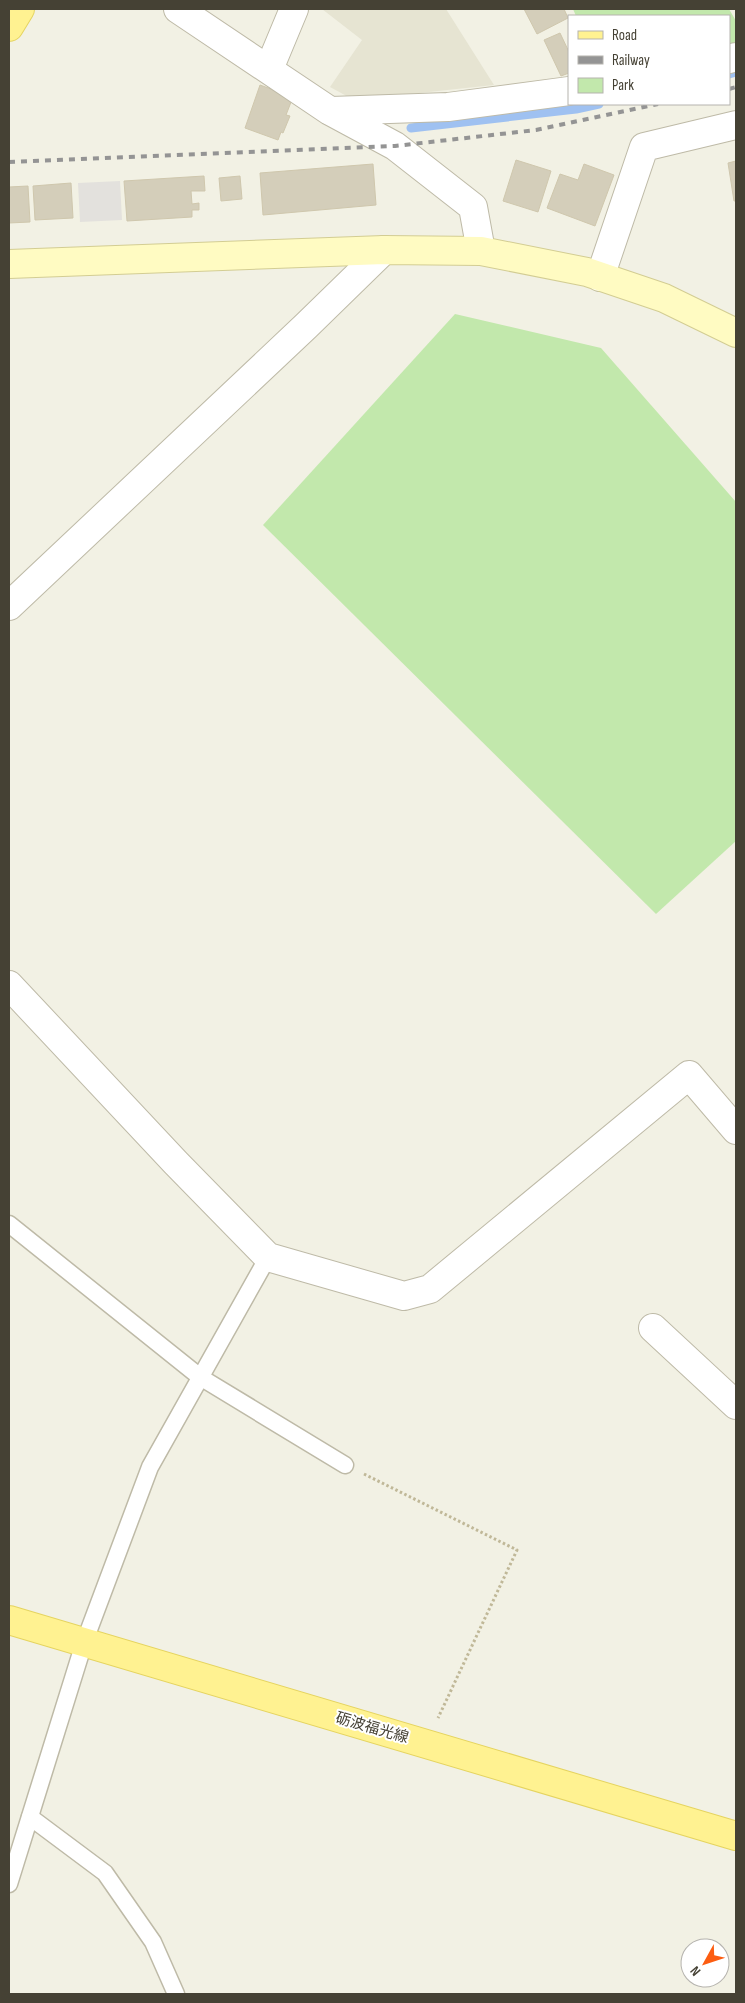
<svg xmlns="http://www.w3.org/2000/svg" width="745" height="2003" viewBox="0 0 745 2003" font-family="'Sofia Sans Condensed','Noto Sans JP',sans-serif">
	<rect width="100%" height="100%" fill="#f2f1e4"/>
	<path fill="#e6e4d2" d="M 322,9 L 446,9 L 494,85 L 354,100 L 330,87 L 362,40 Z"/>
	<g fill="#c2e8ac">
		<path d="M 573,9 L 729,9 L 736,21 L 736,43 L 729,44 L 729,16 L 576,16 Z"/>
		<path d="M 455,314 L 601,348 L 736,502 L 736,841 L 656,914 L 263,525 Z"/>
	</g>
	<path fill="#e3e1dd" d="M 120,181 L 122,220 L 80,222 L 78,183 Z"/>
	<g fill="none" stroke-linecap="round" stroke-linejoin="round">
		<g stroke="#9fc1f1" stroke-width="9">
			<path d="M 729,74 L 736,72"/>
			<path d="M 411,128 L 576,109 L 599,104"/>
		</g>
	</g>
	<g fill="#d4ceba" stroke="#cfc7ad">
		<path d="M 524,9 L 564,9 L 568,18 L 537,34 Z"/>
		<path d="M 560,33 L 569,52 L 569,73 L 561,76 L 544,40 Z"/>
		<path d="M 260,85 L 293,97 L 286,115 L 290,116 L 283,133 L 281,132 L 278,140 L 245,128 Z"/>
		<path d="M 516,160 L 551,171 L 538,212 L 503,201 Z"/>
		<path d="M 736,161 L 736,201 L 734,201 L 728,163 Z"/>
		<path d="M 373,164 L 376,205 L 263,215 L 260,173 Z"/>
		<path d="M 584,164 L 614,175 L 595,226 L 547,208 L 560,174 L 578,180 Z"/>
		<path d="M 204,176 L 205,191 L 191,191 L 192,204 L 199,203 L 199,210 L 192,210 L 192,217 L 127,221 L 124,181 Z"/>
		<path d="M 240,176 L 242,199 L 221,201 L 219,178 Z"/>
		<path d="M 71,183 L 73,218 L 35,220 L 33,186 Z"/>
		<path d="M 28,186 L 30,222 L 9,223 L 9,187 Z"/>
	</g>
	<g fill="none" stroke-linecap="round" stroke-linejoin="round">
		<defs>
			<g id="lane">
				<path d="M 9,1224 L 200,1377 L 345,1465"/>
				<path d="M 30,1817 L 105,1873 L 153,1942 L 176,1994"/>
				<path d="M 9,1884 L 84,1643 L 150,1467 L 268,1257"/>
			</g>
			<g id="street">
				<path d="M 178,9 L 330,111 L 395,146 L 473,207 L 481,251"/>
				<path d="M 729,59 L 736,57"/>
				<path d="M 269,69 L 294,9"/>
				<path d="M 331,111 L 448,107 L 569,91"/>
				<path d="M 600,277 L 644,147 L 736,125"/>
				<path d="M 9,606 L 306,326 L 384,250"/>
				<path d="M 9,985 L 176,1163 L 268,1257 L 404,1296 L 430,1289 L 689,1075 L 736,1130"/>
				<path d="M 653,1328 L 736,1405"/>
			</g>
			<path id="secondary" d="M 9,264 L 384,250 L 481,251 L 587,272 L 664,298 L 736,333"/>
			<g id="primary">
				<path d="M 9,27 L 20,9"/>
				<path d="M 9,1620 L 736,1836"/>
			</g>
		</defs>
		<use href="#lane" stroke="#bebaa7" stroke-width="19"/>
		<use href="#street" stroke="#bebaa7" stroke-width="30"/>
		<use href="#secondary" stroke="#d3cd93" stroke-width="30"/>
		<use href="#primary" stroke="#e5d460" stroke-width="30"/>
		<path stroke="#c0b898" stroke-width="3" stroke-dasharray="2.5 2.5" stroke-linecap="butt" d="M 364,1474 L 517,1550 L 438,1718"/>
		<use href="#lane" stroke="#fff" stroke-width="16"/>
		<use href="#street" stroke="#fff" stroke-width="28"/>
		<use href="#secondary" stroke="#fffbc2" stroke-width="28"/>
		<use href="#primary" stroke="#fff291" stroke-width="28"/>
		<g stroke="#949494" stroke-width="4" stroke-dasharray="6 6" stroke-linecap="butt">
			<path d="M 729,89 L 736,87"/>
			<path d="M 9,162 L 395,146 L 536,130 L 658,104"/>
		</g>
	</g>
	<g text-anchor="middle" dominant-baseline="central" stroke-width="4" stroke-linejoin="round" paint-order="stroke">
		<g font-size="15" fill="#454134" stroke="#fff">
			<text transform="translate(372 1728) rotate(16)">砺波福光線</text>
		</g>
	</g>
	<rect width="745" height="2003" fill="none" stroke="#454134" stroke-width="20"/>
	<rect x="568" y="15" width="162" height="90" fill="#ffffff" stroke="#b5b3ae"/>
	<rect x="578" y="31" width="25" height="8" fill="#fff291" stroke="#b5b3ae"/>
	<text x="612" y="40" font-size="15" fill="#454134">Road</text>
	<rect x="578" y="56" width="25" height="8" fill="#949494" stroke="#b5b3ae"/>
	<text x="612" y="65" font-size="15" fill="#454134">Railway</text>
	<rect x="578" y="78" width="25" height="15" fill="#c2e8ac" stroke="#b5b3ae"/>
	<text x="612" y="90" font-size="15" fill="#454134">Park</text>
	<g transform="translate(705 1963) rotate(230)"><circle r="24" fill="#ffffff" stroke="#b5b3ae"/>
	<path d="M0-4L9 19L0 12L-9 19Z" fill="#fc5d11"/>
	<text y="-8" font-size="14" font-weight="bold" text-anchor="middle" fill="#454134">N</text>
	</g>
</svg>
